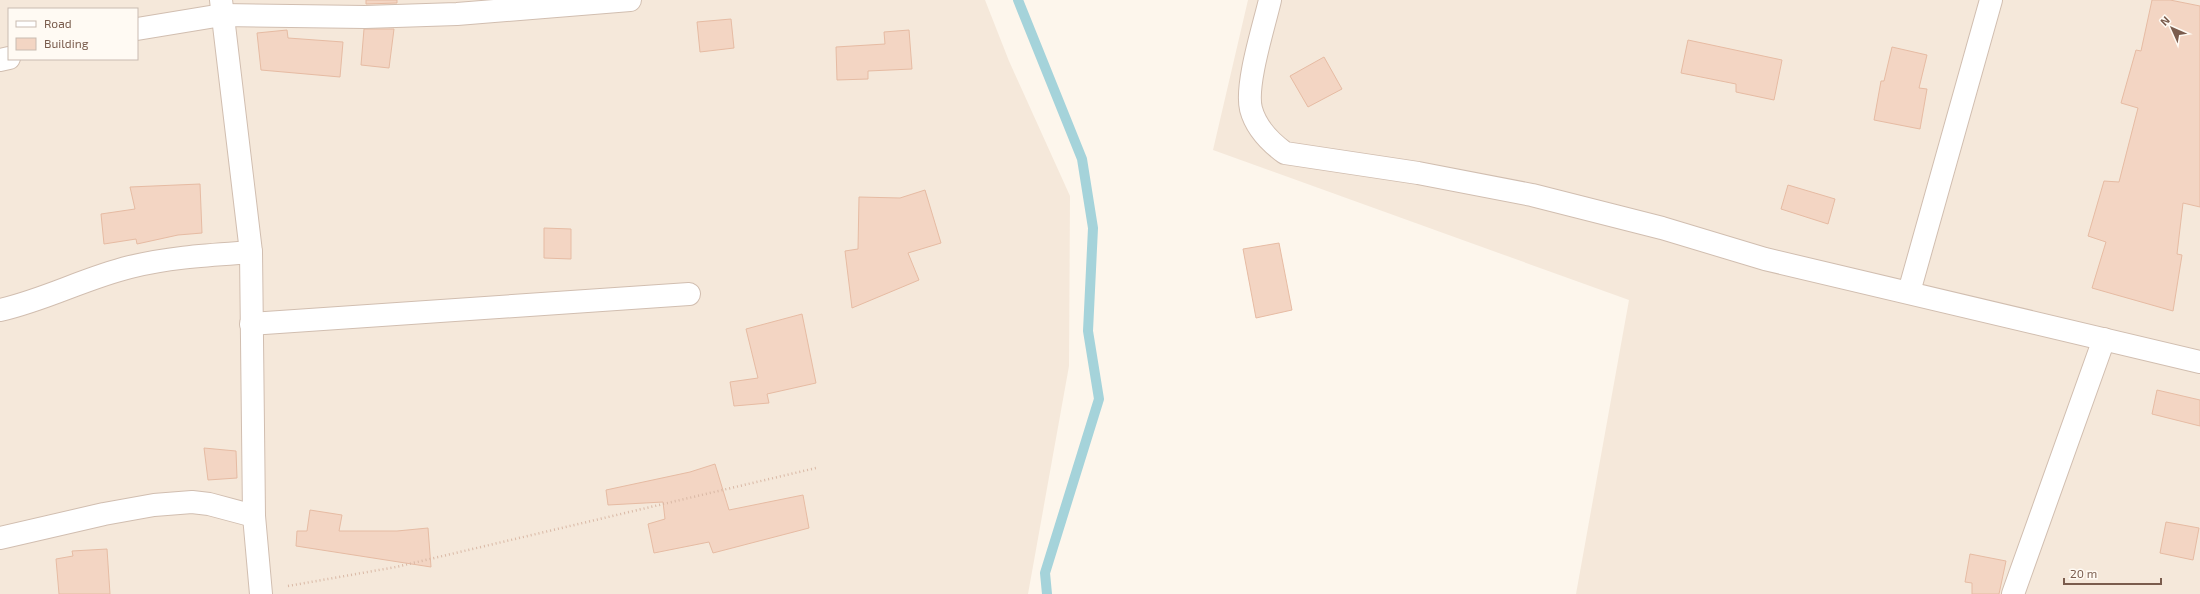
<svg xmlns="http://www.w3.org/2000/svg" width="2200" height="594" viewBox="0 0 2200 594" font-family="'Exo 2',sans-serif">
	<rect width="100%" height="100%" fill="#fdf6ec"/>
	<g fill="#f5e8da" fill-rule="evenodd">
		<path d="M 0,0 L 985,0 L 1009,61 L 1070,196 L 1069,366 L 1028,594 L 0,594 ZM 9,9 L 137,9 L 137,59 L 9,59 Z"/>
		<path d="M 1248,0 L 2200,0 L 2200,594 L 1576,594 L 1629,300 L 1213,150 Z"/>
	</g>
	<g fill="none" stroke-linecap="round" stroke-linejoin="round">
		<path stroke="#a5d3da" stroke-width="10" d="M 1018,0 L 1082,159 L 1093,228 L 1088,331 L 1099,399 L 1045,573 L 1047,594"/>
	</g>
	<g fill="#f3d5c3" stroke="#e6bba3">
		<path d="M 366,0 L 397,0 L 397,3 L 366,4 Z"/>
		<path d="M 2152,0 L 2170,0 L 2200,6 L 2200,207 L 2183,203 L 2177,254 L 2182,255 L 2173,311 L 2092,288 L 2106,242 L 2088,236 L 2104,181 L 2119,182 L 2138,108 L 2121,103 L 2136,50 L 2141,51 Z"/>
		<path d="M 731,19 L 734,48 L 700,52 L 697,22 Z"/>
		<path d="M 364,29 L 394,29 L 389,68 L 361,65 Z"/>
		<path d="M 287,30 L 288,38 L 343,42 L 340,77 L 261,70 L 257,33 Z"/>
		<path d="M 909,30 L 912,69 L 868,71 L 868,79 L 837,80 L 836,47 L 885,44 L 884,32 Z"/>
		<path d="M 1688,40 L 1782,60 L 1774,100 L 1736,92 L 1736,84 L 1681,73 Z"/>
		<path d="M 1892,47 L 1927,55 L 1919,88 L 1927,89 L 1920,129 L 1874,120 L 1881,81 L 1884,81 Z"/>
		<path d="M 1324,57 L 1342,89 L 1308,107 L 1290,76 Z"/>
		<path d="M 200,184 L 202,233 L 178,235 L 137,244 L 136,239 L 104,244 L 101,214 L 135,209 L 130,187 Z"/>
		<path d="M 1788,185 L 1835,199 L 1828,224 L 1781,209 Z"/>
		<path d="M 925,190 L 941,243 L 908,253 L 919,280 L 852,308 L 845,251 L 858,249 L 859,197 L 900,198 Z"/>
		<path d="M 544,228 L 571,229 L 571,259 L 544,258 Z"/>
		<path d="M 1279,243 L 1292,310 L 1256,318 L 1243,249 Z"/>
		<path d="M 802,314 L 816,383 L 767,394 L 769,403 L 734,406 L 730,382 L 758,378 L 746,329 Z"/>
		<path d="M 2157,390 L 2200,400 L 2200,426 L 2152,414 Z"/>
		<path d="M 204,448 L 236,451 L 237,478 L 208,480 Z"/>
		<path d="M 715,464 L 729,510 L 803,495 L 809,528 L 713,553 L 709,542 L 654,553 L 648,524 L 665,519 L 663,502 L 608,505 L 606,490 L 690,472 Z"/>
		<path d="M 310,510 L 342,515 L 339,531 L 397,531 L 428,528 L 431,567 L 296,546 L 297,531 L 307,531 Z"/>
		<path d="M 2166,522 L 2199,528 L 2193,560 L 2160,553 Z"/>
		<path d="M 107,549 L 110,594 L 59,594 L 56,559 L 73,556 L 72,551 Z"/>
		<path d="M 1970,554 L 2006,561 L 1999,594 L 1972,594 L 1972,583 L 1965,582 Z"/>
	</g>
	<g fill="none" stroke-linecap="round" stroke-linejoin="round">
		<defs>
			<g id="minor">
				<path d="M 221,0 L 251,252 L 254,516 L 261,594"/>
				<path d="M 1270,0 C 1264,26 1245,85 1251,109 C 1256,128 1270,142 1285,153 L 1418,173 L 1532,195 L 1662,228 L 1765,259 L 2200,362"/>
				<path d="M 137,29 L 222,15 L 365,17 L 457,14 L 630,0"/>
				<path d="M 0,60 L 9,58"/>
				<path d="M 1909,292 L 1991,0"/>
				<path d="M 0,310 C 45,300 85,278 130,267 C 170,257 210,255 251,252"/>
				<path d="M 251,324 L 689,294"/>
				<path d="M 0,538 L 104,514 L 154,505 L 192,502 L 209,504 L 254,516"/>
				<path d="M 2013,594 L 2104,339"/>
			</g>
		</defs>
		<use href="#minor" stroke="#d1beb0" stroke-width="24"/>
		<path stroke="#d9b8a5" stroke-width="2.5" stroke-dasharray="1 3" stroke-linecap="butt" d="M 288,586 L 396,567 L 816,468"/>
		<use href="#minor" stroke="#fff" stroke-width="22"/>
	</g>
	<rect x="8" y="8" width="130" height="52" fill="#fffaf3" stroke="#cabbb1"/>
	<rect x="16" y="21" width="20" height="6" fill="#ffffff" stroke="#cabbb1"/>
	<text x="44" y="28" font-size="12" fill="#7a5c4d">Road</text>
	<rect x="16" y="38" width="20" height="12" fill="#f3d5c3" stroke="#cabbb1"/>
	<text x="44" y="48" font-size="12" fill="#7a5c4d">Building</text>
	<g transform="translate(2172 28) rotate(315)" stroke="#fffaf3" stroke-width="3" paint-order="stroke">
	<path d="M0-3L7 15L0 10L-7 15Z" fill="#7a5c4d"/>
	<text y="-6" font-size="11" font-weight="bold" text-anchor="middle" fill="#7a5c4d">N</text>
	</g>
	<path d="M2064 578v6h97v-6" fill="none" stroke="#7a5c4d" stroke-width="2"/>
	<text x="2070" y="578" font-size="12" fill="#7a5c4d" stroke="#fffaf3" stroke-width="3" paint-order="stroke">20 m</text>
</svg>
